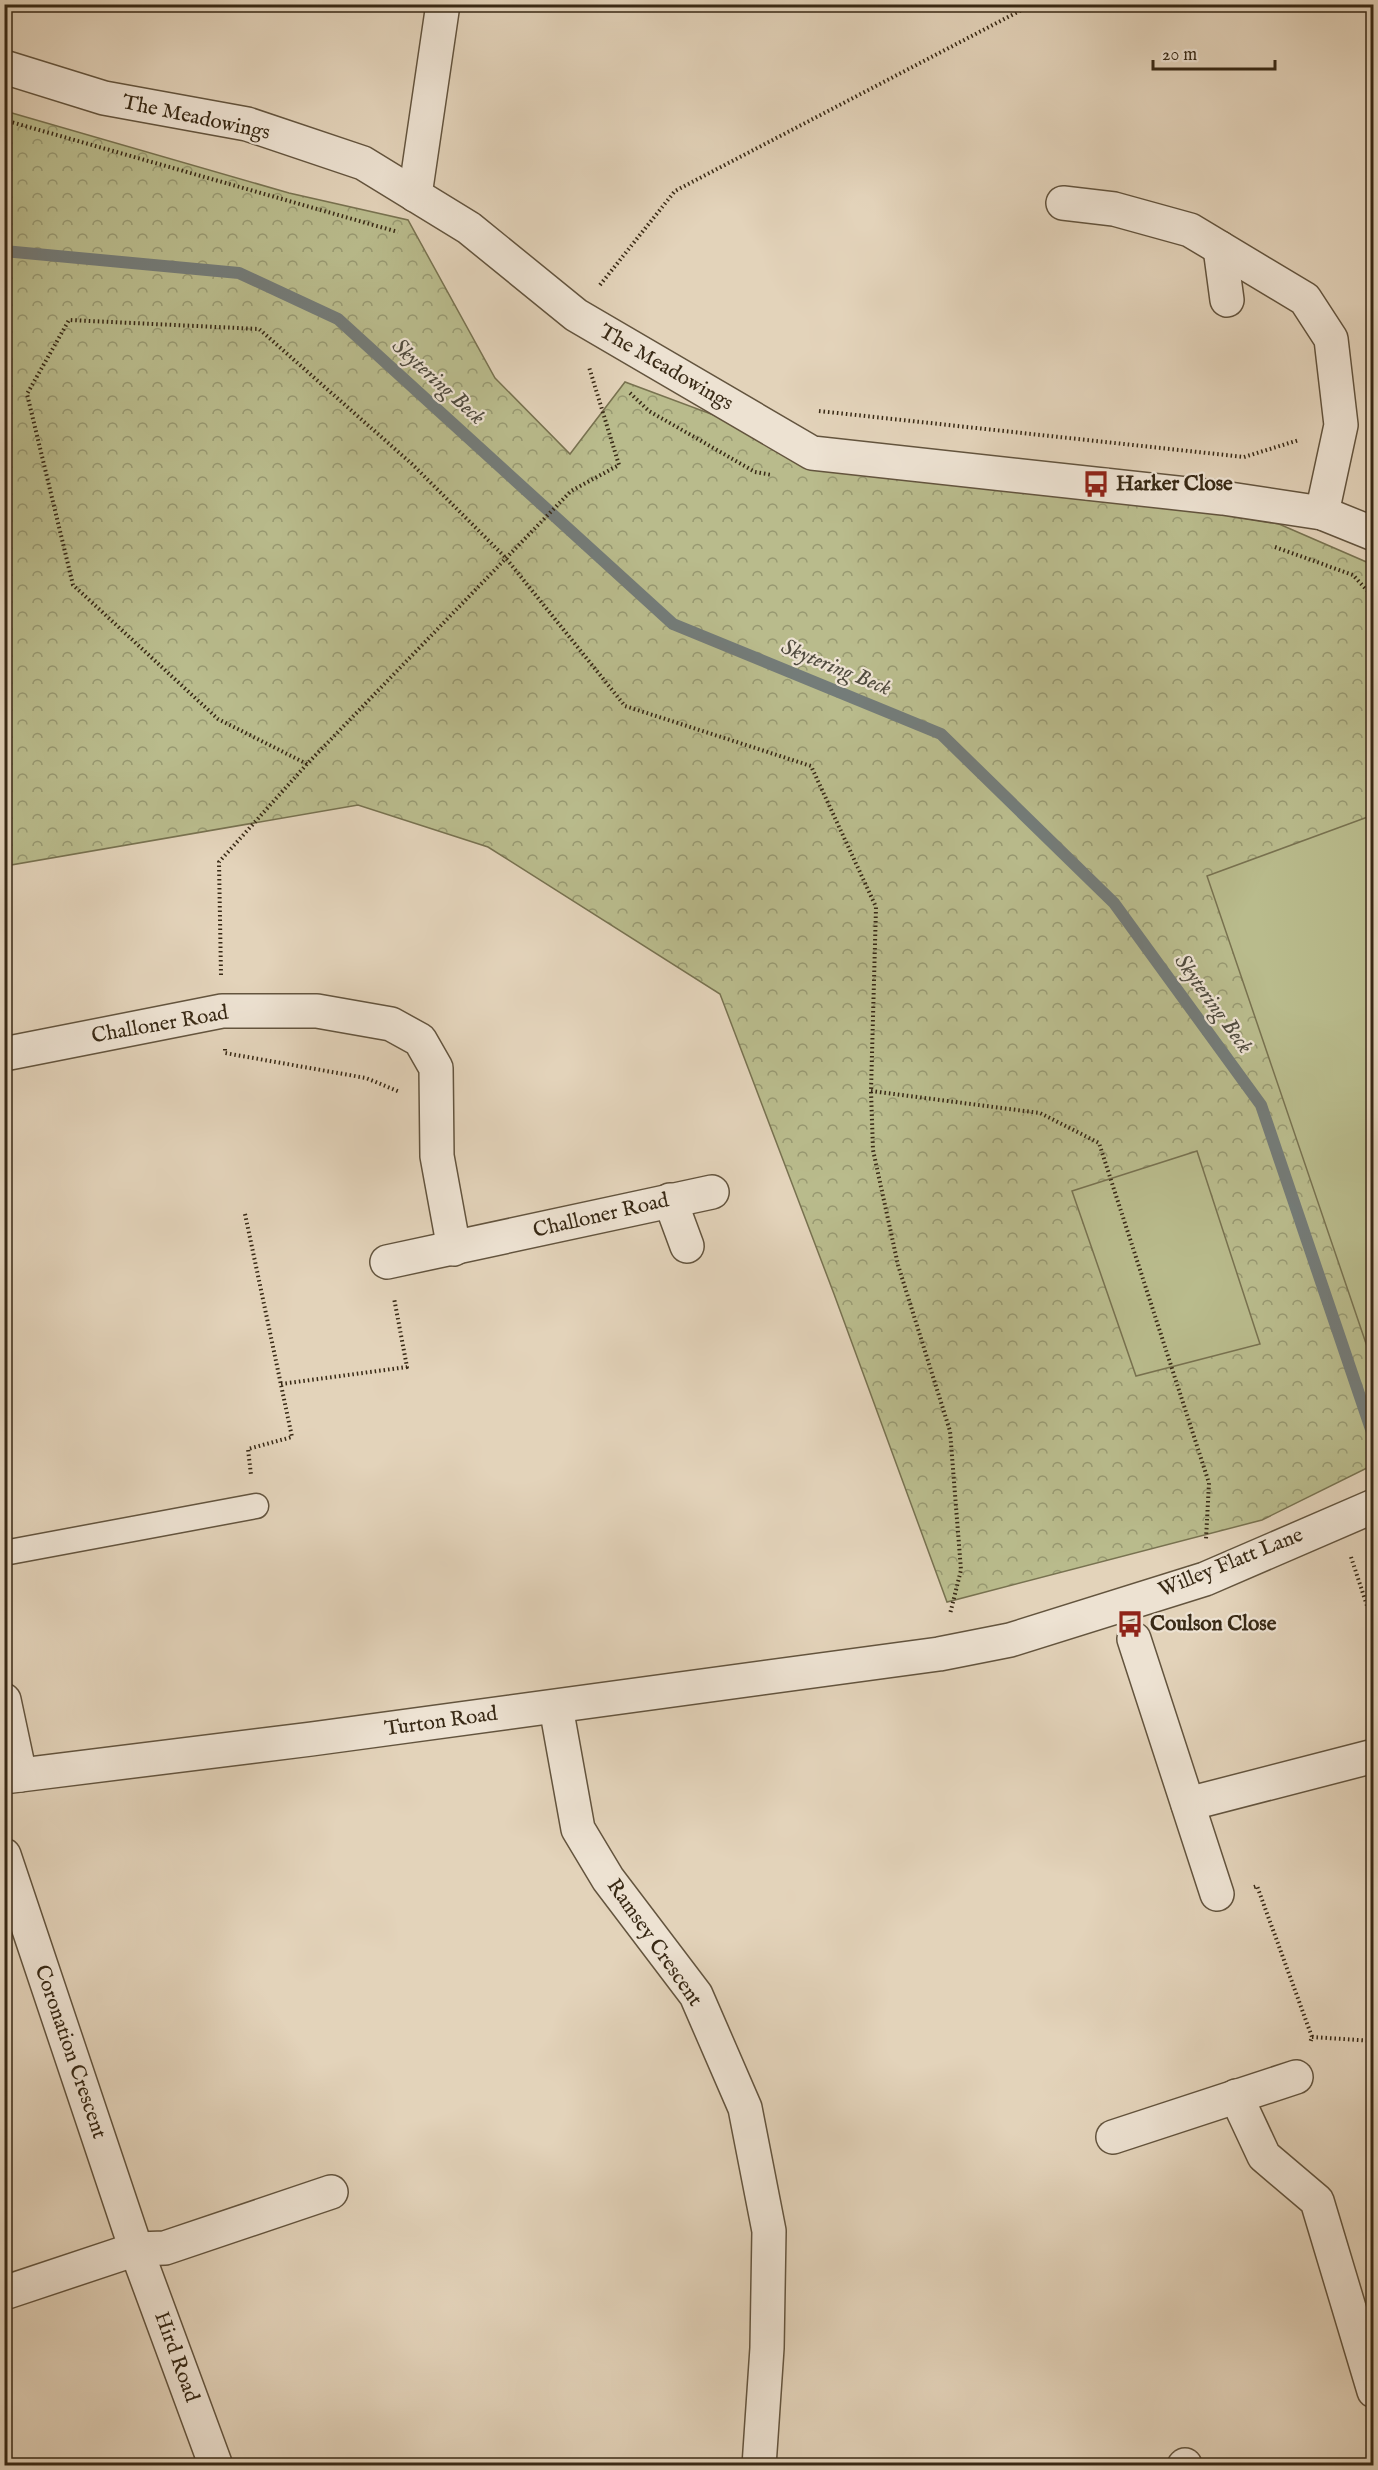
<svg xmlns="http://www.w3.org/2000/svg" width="1378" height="2470" viewBox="0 0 1378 2470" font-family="'IM FELL English',serif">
	<defs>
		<pattern id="forest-crowns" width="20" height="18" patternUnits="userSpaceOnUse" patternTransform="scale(1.5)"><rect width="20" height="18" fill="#b9bb8c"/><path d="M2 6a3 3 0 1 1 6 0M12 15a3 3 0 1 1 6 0" fill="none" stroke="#979871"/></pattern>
	</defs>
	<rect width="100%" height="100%" fill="#e3d3ba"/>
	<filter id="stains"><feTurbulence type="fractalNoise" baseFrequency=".00333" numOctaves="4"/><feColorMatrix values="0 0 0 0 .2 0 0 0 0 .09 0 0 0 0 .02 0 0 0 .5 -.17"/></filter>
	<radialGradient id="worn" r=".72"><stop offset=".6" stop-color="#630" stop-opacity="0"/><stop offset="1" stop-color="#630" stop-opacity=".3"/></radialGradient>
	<path fill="url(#forest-crowns)" stroke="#787250" stroke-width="1.5" d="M 5,111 L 289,193 L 408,220 L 495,378 L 570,454 L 625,382 L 786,442 L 1279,524 L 1371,564 L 1374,567 L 1373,1465 L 1262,1520 L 947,1602 L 834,1294 L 720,994 L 488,847 L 358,805 L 5,866 Z"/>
	<g fill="#b9bb8c" stroke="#787250" stroke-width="1.5">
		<path d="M 1373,815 L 1374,815 L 1373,1364 L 1207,876 Z"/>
		<path d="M 1197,1151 L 1260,1344 L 1136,1376 L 1072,1191 Z"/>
	</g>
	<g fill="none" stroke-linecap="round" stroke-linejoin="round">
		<path stroke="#747c79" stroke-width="12" d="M 4,251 L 239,273 L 338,319 L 673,624 L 941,734 L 1114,903 L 1261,1105 L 1374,1438"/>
		<defs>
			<path id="lane" d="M 4,1553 L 256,1506"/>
			<g id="street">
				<path d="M 4,67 L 104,98 L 247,124 L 363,163 L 469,228 L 576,315 L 812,453 L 1223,498 L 1322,513 L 1374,534"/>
				<path d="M 415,195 L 443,4"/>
				<path d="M 1063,203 L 1114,209 L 1190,230 L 1305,299 L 1331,339 L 1341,425 L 1322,513"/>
				<path d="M 1220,248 L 1227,300"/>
				<path d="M 4,1054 L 222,1011 L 317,1011 L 391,1024 L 420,1040 L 436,1068 L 437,1156 L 454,1249"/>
				<path d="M 670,1200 L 687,1246"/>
				<path d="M 387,1262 L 712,1192"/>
				<path d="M 1134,1639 L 1217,1894"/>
				<path d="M 4,1700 L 20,1775"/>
				<path d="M 556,1707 L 578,1829 L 608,1879 L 696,1995 L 745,2108 L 769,2231 L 767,2348 L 759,2466"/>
				<path d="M 4,1777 L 311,1739 L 939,1654 L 1010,1640 L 1205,1579 L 1374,1506"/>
				<path d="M 1188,1804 L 1374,1756"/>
				<path d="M 4,1855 L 136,2249 L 216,2466"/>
				<path d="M 1236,2096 L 1264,2156 L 1317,2201 L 1374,2391"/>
				<path d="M 1113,2137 L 1296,2077"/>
				<path d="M 4,2293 L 136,2249 L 165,2248 L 331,2192"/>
				<path d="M 1184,2466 L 1185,2465"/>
			</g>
		</defs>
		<use href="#lane" stroke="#63543e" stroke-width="27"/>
		<use href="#street" stroke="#63543e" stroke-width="36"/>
		<g stroke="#382915" stroke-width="4" stroke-dasharray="1.5 3" stroke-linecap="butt">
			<path d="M 4,120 L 398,232"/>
			<path d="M 600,285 L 675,191 L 1033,4"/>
			<path d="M 630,393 L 649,411 L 755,472 L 772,475"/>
			<path d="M 819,411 L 1244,457 L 1299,440"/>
			<path d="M 1275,547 L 1353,575 L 1374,598"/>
			<path d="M 307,764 L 218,719 L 73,585 L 27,394 L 69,320 L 259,329 L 412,464 L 505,557 L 625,706 L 811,766 L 876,907 L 871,1091 L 873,1150 L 898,1265 L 950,1431 L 961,1570 L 950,1614"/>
			<path d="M 221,975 L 219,862 L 307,764 L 571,491 L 619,465 L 589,367"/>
			<path d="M 225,1049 L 225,1053 L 366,1078 L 400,1092"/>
			<path d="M 871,1091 L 1040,1113 L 1099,1143 L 1209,1483 L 1206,1539"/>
			<path d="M 245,1214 L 292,1437 L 248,1449 L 251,1475"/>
			<path d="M 281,1384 L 407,1367 L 394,1298"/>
			<path d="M 1351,1557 L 1374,1627"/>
			<path d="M 1254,1887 L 1257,1886 L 1312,2037 L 1310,2043"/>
			<path d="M 1312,2037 L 1374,2041"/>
		</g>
		<use href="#lane" stroke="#ede2d2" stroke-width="24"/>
		<use href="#street" stroke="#ede2d2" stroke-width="33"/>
	</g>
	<defs>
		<symbol id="bus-bare" viewBox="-9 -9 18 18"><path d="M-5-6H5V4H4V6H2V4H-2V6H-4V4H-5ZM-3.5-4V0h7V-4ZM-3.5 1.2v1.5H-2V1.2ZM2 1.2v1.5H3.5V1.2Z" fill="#8f2418" stroke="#ede2d2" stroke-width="2.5" paint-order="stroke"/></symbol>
	</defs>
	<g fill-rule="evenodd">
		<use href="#bus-bare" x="1077" y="465" width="38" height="38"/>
		<use href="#bus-bare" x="1111" y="1605" width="38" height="38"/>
	</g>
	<g text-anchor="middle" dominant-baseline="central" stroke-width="4.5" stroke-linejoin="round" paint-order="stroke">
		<g font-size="21" fill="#382915" stroke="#ede2d2">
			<text transform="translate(196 118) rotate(12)">The Meadowings</text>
			<text transform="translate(666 368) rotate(30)">The Meadowings</text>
			<text transform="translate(160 1025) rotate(-10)">Challoner Road</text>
			<text transform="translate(601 1216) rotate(-13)">Challoner Road</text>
			<text transform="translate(1231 1563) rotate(-22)">Willey Flatt Lane</text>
			<text transform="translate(441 1722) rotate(-8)">Turton Road</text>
			<text transform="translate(654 1943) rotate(55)">Ramsey Crescent</text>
			<text transform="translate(70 2052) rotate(71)">Coronation Crescent</text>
			<text transform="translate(176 2357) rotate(70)">Hird Road</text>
		</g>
		<g font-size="21" font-weight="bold" fill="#382915" stroke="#ede2d2" text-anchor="start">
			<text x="1116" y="484">Harker Close</text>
			<text x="1150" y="1624">Coulson Close</text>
		</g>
		<g font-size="22" font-style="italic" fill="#514c3f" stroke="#ede2d2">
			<text transform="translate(438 382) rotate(42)">Skytering Beck</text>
			<text transform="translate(836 668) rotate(22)">Skytering Beck</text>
			<text transform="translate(1213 1004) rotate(54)">Skytering Beck</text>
		</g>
	</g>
	<rect width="1378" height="2470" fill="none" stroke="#e3d3ba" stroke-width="24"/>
	<rect x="6" y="6" width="1366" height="2458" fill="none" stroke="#382915" stroke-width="3"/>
	<rect x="12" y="12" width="1354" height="2446" fill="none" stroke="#382915" stroke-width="1.5"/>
	<path d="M1153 60v9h122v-9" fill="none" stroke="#382915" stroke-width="3"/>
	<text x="1162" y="60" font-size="18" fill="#382915" stroke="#ede2d2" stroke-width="4.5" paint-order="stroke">20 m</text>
	<rect width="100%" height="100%" filter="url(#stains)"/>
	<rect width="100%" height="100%" fill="url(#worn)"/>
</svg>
